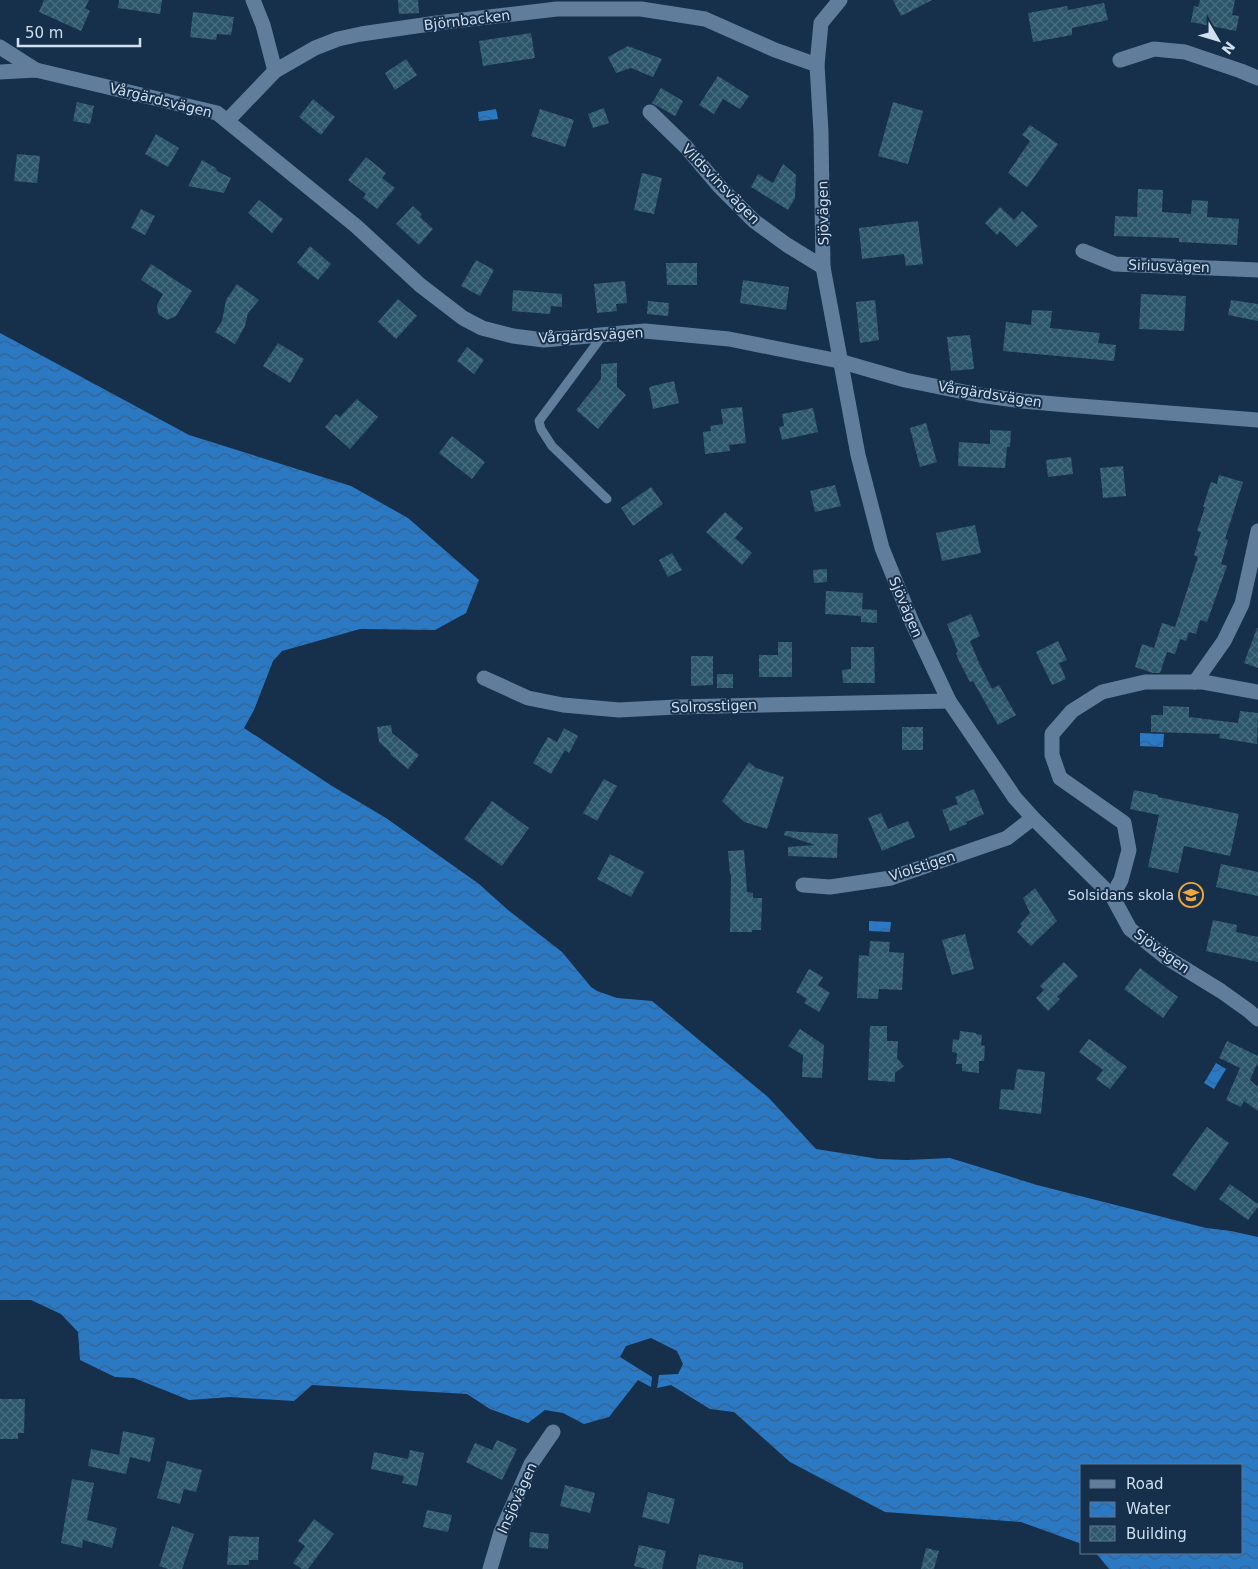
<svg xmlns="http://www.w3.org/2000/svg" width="1258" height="1569" viewBox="0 0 1258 1569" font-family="'DejaVu Sans',sans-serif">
	<defs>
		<pattern id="water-waves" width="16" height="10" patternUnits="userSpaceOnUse" patternTransform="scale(1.25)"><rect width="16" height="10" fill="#2c79c3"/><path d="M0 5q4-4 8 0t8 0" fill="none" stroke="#336392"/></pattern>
		<pattern id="building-cross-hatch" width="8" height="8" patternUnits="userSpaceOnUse" patternTransform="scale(1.25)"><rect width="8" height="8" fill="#2c566a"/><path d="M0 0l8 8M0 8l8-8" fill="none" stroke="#4a6e80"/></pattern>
	</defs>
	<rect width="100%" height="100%" fill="#16304b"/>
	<g fill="url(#water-waves)">
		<path d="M 496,109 L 498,119 L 479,121 L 478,112 Z"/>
		<path d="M 0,333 L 189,435 L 351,486 L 408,518 L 479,580 L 466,613 L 435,630 L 360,629 L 282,651 L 273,661 L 254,710 L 244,728 L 332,786 L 386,818 L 479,884 L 508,910 L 562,952 L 591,987 L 597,991 L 617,998 L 652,1001 L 768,1097 L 816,1149 L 879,1159 L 907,1160 L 950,1158 L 1037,1185 L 1206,1228 L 1231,1231 L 1258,1237 L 1258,1569 L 1109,1569 L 1096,1553 L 1242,1553 L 1242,1465 L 1082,1465 L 1082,1544 L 1021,1522 L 885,1512 L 790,1462 L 734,1412 L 710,1409 L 671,1385 L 657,1388 L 659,1375 L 678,1374 L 683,1364 L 677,1351 L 651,1338 L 626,1346 L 620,1357 L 652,1377 L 651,1387 L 638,1380 L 609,1417 L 584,1424 L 563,1413 L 545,1410 L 528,1423 L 490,1409 L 467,1394 L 312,1385 L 294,1401 L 230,1397 L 189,1400 L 134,1378 L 115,1377 L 80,1360 L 78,1332 L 61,1314 L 31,1300 L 0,1300 Z"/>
		<path d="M 1140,733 L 1164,734 L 1163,747 L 1140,746 Z"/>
		<path d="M 869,921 L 891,922 L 890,932 L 869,931 Z"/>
		<path d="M 1216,1063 L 1226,1069 L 1214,1089 L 1204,1083 Z"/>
	</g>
	<g fill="url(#building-cross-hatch)">
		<path d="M 44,0 L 89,0 L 85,8 L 90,11 L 81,31 L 39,12 Z"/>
		<path d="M 119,0 L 162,0 L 160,14 L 118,8 Z"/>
		<path d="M 398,0 L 418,0 L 419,13 L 399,14 Z"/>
		<path d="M 893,0 L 932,0 L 901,16 Z"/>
		<path d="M 1200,0 L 1235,0 L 1232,15 L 1239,16 L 1236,31 L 1191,22 L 1194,6 L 1198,7 Z"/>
		<path d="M 1104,3 L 1108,20 L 1072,28 L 1072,35 L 1033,42 L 1028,13 L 1067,6 L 1068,10 Z"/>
		<path d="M 193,12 L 234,17 L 231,35 L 217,34 L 216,40 L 190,37 Z"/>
		<path d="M 531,33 L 535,58 L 483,66 L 479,41 Z"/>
		<path d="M 628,46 L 662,59 L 653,77 L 631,68 L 616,73 L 608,57 Z"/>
		<path d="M 406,59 L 417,75 L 395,90 L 385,73 Z"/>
		<path d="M 718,76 L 749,96 L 740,109 L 723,99 L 714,114 L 699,105 Z"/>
		<path d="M 661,88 L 683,101 L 675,116 L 652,103 Z"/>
		<path d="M 313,99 L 335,117 L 321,135 L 299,117 Z"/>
		<path d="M 77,102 L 94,106 L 90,124 L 73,121 Z"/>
		<path d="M 893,102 L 923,111 L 908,164 L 878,156 Z"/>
		<path d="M 604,108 L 609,123 L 593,128 L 588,114 Z"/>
		<path d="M 540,109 L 574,120 L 565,147 L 531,136 Z"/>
		<path d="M 1030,125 L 1058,144 L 1027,187 L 1008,173 L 1030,141 L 1022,135 Z"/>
		<path d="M 156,134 L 179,148 L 168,167 L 145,154 Z"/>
		<path d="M 17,154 L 40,156 L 37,183 L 14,181 Z"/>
		<path d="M 366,157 L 386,173 L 382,178 L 395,188 L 377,209 L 363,198 L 366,194 L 348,180 Z"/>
		<path d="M 202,160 L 216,168 L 217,171 L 231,178 L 224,193 L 188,186 Z"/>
		<path d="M 783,164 L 796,175 L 795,198 L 788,210 L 751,187 L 758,174 L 773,183 Z"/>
		<path d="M 642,173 L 662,178 L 654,214 L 634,210 Z"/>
		<path d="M 1138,189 L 1163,190 L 1162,212 L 1191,214 L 1192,200 L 1208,201 L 1207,217 L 1239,219 L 1237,245 L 1179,242 L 1179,238 L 1114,236 L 1115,216 L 1137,217 Z"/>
		<path d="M 259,200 L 283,219 L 272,233 L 248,213 Z"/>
		<path d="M 413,206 L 422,214 L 420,217 L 433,229 L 419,245 L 396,224 Z"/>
		<path d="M 1000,207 L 1014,220 L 1022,211 L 1038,226 L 1017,247 L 1000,231 L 997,235 L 985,223 Z"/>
		<path d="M 141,209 L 155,216 L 145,235 L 131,228 Z"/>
		<path d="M 918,221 L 923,264 L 906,266 L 904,254 L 862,259 L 859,228 Z"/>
		<path d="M 310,246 L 331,264 L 318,280 L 297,263 Z"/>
		<path d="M 476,260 L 494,270 L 480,296 L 461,286 Z"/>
		<path d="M 666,263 L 697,263 L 697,285 L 667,285 Z"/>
		<path d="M 151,264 L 192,291 L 176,316 L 167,320 L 158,314 L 157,305 L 163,294 L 141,280 Z"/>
		<path d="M 743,280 L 789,287 L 786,310 L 740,303 Z"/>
		<path d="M 625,281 L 627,303 L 616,304 L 617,311 L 597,313 L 594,284 Z"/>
		<path d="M 237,284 L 259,300 L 248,313 L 245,326 L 235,344 L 215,332 L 222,321 L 226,300 Z"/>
		<path d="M 513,290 L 562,294 L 562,307 L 551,306 L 550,314 L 512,311 Z"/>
		<path d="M 1141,294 L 1186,296 L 1184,331 L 1139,329 Z"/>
		<path d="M 398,299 L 417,316 L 396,339 L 378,322 Z"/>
		<path d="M 875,300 L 879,340 L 860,343 L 856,302 Z"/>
		<path d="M 1231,300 L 1258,304 L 1258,321 L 1228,315 Z"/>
		<path d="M 648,301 L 669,303 L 668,316 L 647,314 Z"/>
		<path d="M 1032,310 L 1052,311 L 1050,328 L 1100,333 L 1098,343 L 1116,345 L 1114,361 L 1003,351 L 1006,322 L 1031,325 Z"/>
		<path d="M 970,335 L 974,369 L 951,371 L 947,337 Z"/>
		<path d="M 278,343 L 304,359 L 290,383 L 263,366 Z"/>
		<path d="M 467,347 L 484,360 L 474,374 L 457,361 Z"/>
		<path d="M 617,363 L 617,387 L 626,395 L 598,429 L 576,410 L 601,379 L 601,364 Z"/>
		<path d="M 674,381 L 679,403 L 653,409 L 649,387 Z"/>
		<path d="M 357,399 L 378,417 L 350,449 L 325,427 L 336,414 L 340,417 Z"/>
		<path d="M 742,407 L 746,443 L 729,445 L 730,451 L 705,454 L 703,432 L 711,431 L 710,426 L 723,424 L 721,409 Z"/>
		<path d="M 813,408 L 818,432 L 782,440 L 779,427 L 784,426 L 782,414 Z"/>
		<path d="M 926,423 L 937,462 L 920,467 L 910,428 Z"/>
		<path d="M 990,430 L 1011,431 L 1010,447 L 1007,447 L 1005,468 L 958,466 L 959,442 L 990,444 Z"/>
		<path d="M 452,436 L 485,462 L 472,479 L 439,453 Z"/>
		<path d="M 1071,457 L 1073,474 L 1048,477 L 1046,460 Z"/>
		<path d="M 1123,466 L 1126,496 L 1103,498 L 1100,468 Z"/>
		<path d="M 1219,475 L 1243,482 L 1225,539 L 1228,540 L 1221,564 L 1227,566 L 1207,622 L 1200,620 L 1196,634 L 1189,632 L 1186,641 L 1180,639 L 1175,654 L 1167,652 L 1160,673 L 1153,673 L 1135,667 L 1142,644 L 1154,648 L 1162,623 L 1175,627 L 1198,557 L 1194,555 L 1201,532 L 1197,531 L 1205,507 L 1203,507 L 1211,482 L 1217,484 Z"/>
		<path d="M 835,485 L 841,506 L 815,512 L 810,491 Z"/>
		<path d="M 651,487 L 663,504 L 633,526 L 621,508 Z"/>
		<path d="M 725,512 L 743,528 L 735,538 L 752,553 L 742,565 L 706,532 Z"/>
		<path d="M 975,525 L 981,553 L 942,561 L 936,533 Z"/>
		<path d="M 672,553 L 682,570 L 668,577 L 659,560 Z"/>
		<path d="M 827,569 L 827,582 L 814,583 L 813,570 Z"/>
		<path d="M 826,591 L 863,593 L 862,609 L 877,610 L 877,623 L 861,622 L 861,611 L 861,616 L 825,614 Z"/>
		<path d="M 971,614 L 980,636 L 970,641 L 980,665 L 992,689 L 999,685 L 1016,715 L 998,725 L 973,681 L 970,682 L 959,661 L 956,653 L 958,652 L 947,624 Z"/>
		<path d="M 1257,628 L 1258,628 L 1258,668 L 1244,663 Z"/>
		<path d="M 1058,641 L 1067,660 L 1059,663 L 1066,679 L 1052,685 L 1036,652 Z"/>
		<path d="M 778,642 L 792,642 L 792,677 L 759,677 L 759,655 L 778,655 Z"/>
		<path d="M 851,647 L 874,647 L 875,683 L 843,683 L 842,670 L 851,669 Z"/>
		<path d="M 691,656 L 713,656 L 713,685 L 691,686 Z"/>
		<rect x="717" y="674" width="16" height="14"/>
		<path d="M 1163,706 L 1189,707 L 1189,717 L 1238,723 L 1240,711 L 1258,713 L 1257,744 L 1219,738 L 1220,734 L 1151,732 L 1151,715 L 1163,715 Z"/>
		<path d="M 391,725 L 392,733 L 419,755 L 408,769 L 390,754 L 391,753 L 379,742 L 377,727 Z"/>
		<rect x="902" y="727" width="21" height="23"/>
		<path d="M 564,728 L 578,736 L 569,753 L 565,750 L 551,774 L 533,763 L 548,737 L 557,742 Z"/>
		<path d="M 749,762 L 756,768 L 784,777 L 767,829 L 744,822 L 722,801 Z"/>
		<path d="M 604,779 L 617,786 L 597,821 L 583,813 Z"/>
		<path d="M 974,789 L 984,814 L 966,822 L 967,824 L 950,831 L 942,810 L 958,804 L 955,797 Z"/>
		<path d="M 1134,790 L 1158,795 L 1158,797 L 1239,814 L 1230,856 L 1184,846 L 1178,873 L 1148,867 L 1159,815 L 1130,809 Z"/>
		<path d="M 492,801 L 529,828 L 502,866 L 464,839 Z"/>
		<path d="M 881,813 L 888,829 L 908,821 L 915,837 L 882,851 L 868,818 Z"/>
		<path d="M 785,831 L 838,834 L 837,858 L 788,856 L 788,847 L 815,845 L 784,835 Z"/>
		<path d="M 744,850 L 747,892 L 753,893 L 753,898 L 762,898 L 761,930 L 752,930 L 752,932 L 730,932 L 731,874 L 730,874 L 728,851 Z"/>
		<path d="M 610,854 L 644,872 L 631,897 L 597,879 Z"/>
		<path d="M 1221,864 L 1258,872 L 1258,896 L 1216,887 Z"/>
		<path d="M 1035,888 L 1057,921 L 1031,946 L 1017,932 L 1022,926 L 1020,924 L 1030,913 L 1023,898 Z"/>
		<path d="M 1213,920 L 1237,925 L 1236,932 L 1258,937 L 1258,962 L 1206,951 Z"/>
		<path d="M 965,934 L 974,969 L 952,975 L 942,940 Z"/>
		<path d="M 870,941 L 890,942 L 889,952 L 904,953 L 902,990 L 879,989 L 878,999 L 857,998 L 859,955 L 869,956 Z"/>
		<path d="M 1064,962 L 1078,976 L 1057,997 L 1060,999 L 1048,1011 L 1036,998 L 1044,990 L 1040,986 Z"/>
		<path d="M 1140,968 L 1178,997 L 1163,1018 L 1124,989 Z"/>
		<path d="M 809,969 L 823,977 L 818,985 L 830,993 L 819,1012 L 804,1003 L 807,999 L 796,992 Z"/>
		<path d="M 870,1026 L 887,1026 L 887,1041 L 898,1041 L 897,1058 L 904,1066 L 895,1073 L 895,1082 L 868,1080 Z"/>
		<path d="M 800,1029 L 824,1045 L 822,1078 L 802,1077 L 803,1055 L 788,1046 Z"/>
		<path d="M 960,1031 L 976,1033 L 976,1034 L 982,1035 L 981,1045 L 985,1046 L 984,1061 L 979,1061 L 979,1073 L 962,1071 L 962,1064 L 956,1064 L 957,1053 L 952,1052 L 953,1039 L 959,1040 Z"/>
		<path d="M 1089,1039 L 1127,1067 L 1110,1089 L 1096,1079 L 1103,1070 L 1079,1052 Z"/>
		<path d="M 1227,1041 L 1258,1056 L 1258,1062 L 1250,1080 L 1258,1087 L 1258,1111 L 1244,1101 L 1241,1107 L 1226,1100 L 1240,1068 L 1219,1058 Z"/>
		<path d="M 1017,1069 L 1045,1072 L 1041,1114 L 999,1109 L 1001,1089 L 1014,1090 Z"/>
		<path d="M 1207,1127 L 1229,1143 L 1195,1191 L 1172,1175 Z"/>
		<path d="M 1230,1184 L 1258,1204 L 1258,1207 L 1248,1220 L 1219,1199 Z"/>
		<path d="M 0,1399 L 25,1399 L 24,1433 L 18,1433 L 18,1439 L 0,1439 Z"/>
		<path d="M 123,1431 L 155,1438 L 150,1462 L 130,1457 L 126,1474 L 88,1466 L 91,1449 L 119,1455 Z"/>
		<path d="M 497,1440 L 517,1449 L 502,1480 L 466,1462 L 475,1443 L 492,1450 Z"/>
		<path d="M 410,1450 L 424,1453 L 417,1486 L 402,1483 L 404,1476 L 371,1469 L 374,1452 L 408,1459 Z"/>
		<path d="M 167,1461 L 202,1470 L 196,1492 L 184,1489 L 180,1504 L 157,1498 Z"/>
		<path d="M 72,1479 L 94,1483 L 87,1520 L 117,1528 L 112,1548 L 83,1540 L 82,1548 L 61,1543 Z"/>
		<path d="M 565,1485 L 595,1493 L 590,1513 L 560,1506 Z"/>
		<path d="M 648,1492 L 675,1499 L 669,1524 L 642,1517 Z"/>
		<path d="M 427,1510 L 452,1515 L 448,1532 L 423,1527 Z"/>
		<path d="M 314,1519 L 334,1534 L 308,1569 L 302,1569 L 293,1563 L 305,1546 L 298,1541 Z"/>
		<path d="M 172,1526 L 194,1534 L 182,1569 L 168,1569 L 159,1566 Z"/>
		<path d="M 530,1532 L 549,1534 L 548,1549 L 529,1547 Z"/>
		<path d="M 229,1536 L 259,1537 L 258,1560 L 249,1560 L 249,1565 L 227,1565 Z"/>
		<path d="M 639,1545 L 666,1551 L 662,1569 L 647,1569 L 634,1566 Z"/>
		<path d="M 926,1548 L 939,1551 L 934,1569 L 921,1569 Z"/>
		<path d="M 699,1554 L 743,1563 L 743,1569 L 696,1569 Z"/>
	</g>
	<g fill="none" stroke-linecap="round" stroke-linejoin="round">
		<path stroke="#607d9c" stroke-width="9" d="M 603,335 L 539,421 L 541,429 L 552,446 L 607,499"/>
		<g stroke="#607d9c" stroke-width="15">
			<path d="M 253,0 L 263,25 L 275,71"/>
			<path d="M 840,0 L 821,23 L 817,65 L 821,132 L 823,267 L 858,455 L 882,548 L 912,622 L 949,701 L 1015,798 L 1033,818 L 1112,896 L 1130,929 L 1164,956 L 1221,991 L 1249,1011 L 1258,1019"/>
			<path d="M 0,47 L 36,70"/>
			<path d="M 1120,60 L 1154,49 L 1185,52 L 1241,71 L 1258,78"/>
			<path d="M 0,72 L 36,70 L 217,113 L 356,226 L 420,285 L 463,318 L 482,328 L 513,336 L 544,340 L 645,331 L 729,339 L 839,361 L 905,380 L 979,395 L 1022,401 L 1067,405 L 1258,420"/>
			<path d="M 650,112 L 686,147 L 719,186 L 754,221 L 787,245 L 823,267"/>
			<path d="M 227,121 L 275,71 L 315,48 L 338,39 L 361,34 L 437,23 L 557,9 L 641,9 L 705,19 L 775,50 L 817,65"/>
			<path d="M 1083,251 L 1115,264 L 1258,270"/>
			<path d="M 484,678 L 528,698 L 563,705 L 619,710 L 676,707 L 949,701"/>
			<path d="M 1195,682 L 1224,641 L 1242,604 L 1258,531"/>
			<path d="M 803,885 L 830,887 L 891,878 L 1007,838 L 1033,818"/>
			<path d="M 1112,896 L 1121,880 L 1129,850 L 1124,823 L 1060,778 L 1052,755 L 1052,734 L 1072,711 L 1102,692 L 1145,682 L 1203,682 L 1258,692"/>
			<path d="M 490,1569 L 501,1532 L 531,1464 L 553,1432"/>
		</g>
	</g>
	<defs>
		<symbol id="school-ring" viewBox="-11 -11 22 22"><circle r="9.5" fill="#16304b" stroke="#f1a63f" stroke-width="1.5"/><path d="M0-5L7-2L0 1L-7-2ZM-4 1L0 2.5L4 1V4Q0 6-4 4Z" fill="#f1a63f"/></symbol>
	</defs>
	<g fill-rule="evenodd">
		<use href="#school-ring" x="1177" y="881" width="28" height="28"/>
	</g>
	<g text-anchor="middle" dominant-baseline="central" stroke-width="4" stroke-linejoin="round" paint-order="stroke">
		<g font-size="14" fill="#cfdff0" stroke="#16304b">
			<text transform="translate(467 20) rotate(-7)">Björnbacken</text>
			<text transform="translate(161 100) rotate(14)">Vårgärdsvägen</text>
			<text transform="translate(721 184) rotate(46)">Vildsvinsvägen</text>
			<text transform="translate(823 213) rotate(-91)">Sjövägen</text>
			<text transform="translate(1169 266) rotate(2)">Siriusvägen</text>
			<text transform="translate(591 335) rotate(-3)">Vårgärdsvägen</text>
			<text transform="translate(990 394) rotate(9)">Vårgärdsvägen</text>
			<text transform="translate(906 607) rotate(67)">Sjövägen</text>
			<text transform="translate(714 706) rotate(-2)">Solrosstigen</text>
			<text transform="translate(922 866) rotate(-18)">Violstigen</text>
			<text transform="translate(1162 951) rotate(36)">Sjövägen</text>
			<text transform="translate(517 1498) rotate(-66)">Insjövägen</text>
		</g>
		<g font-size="14" fill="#cfdff0" stroke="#16304b" text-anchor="end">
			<text x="1174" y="895">Solsidans skola</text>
		</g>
	</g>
	<rect x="1080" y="1464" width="162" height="90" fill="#16304b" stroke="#60768d"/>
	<rect x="1090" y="1480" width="25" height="8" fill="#607d9c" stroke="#60768d"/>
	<text x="1126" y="1489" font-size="15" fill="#cfdff0">Road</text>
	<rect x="1090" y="1502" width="25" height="15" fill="url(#water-waves)" stroke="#60768d"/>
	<text x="1126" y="1514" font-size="15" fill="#cfdff0">Water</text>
	<rect x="1090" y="1526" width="25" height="15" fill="url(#building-cross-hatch)" stroke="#60768d"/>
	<text x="1126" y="1539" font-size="15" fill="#cfdff0">Building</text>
	<g transform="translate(1218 40) rotate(128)" stroke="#16304b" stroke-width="4" paint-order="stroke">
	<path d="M0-4L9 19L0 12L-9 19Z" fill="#cfdff0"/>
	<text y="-8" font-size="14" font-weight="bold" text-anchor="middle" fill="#cfdff0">N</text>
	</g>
	<path d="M18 38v8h122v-8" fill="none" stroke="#cfdff0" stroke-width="2.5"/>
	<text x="25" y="38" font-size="15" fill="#cfdff0" stroke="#16304b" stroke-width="4" paint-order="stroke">50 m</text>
</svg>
